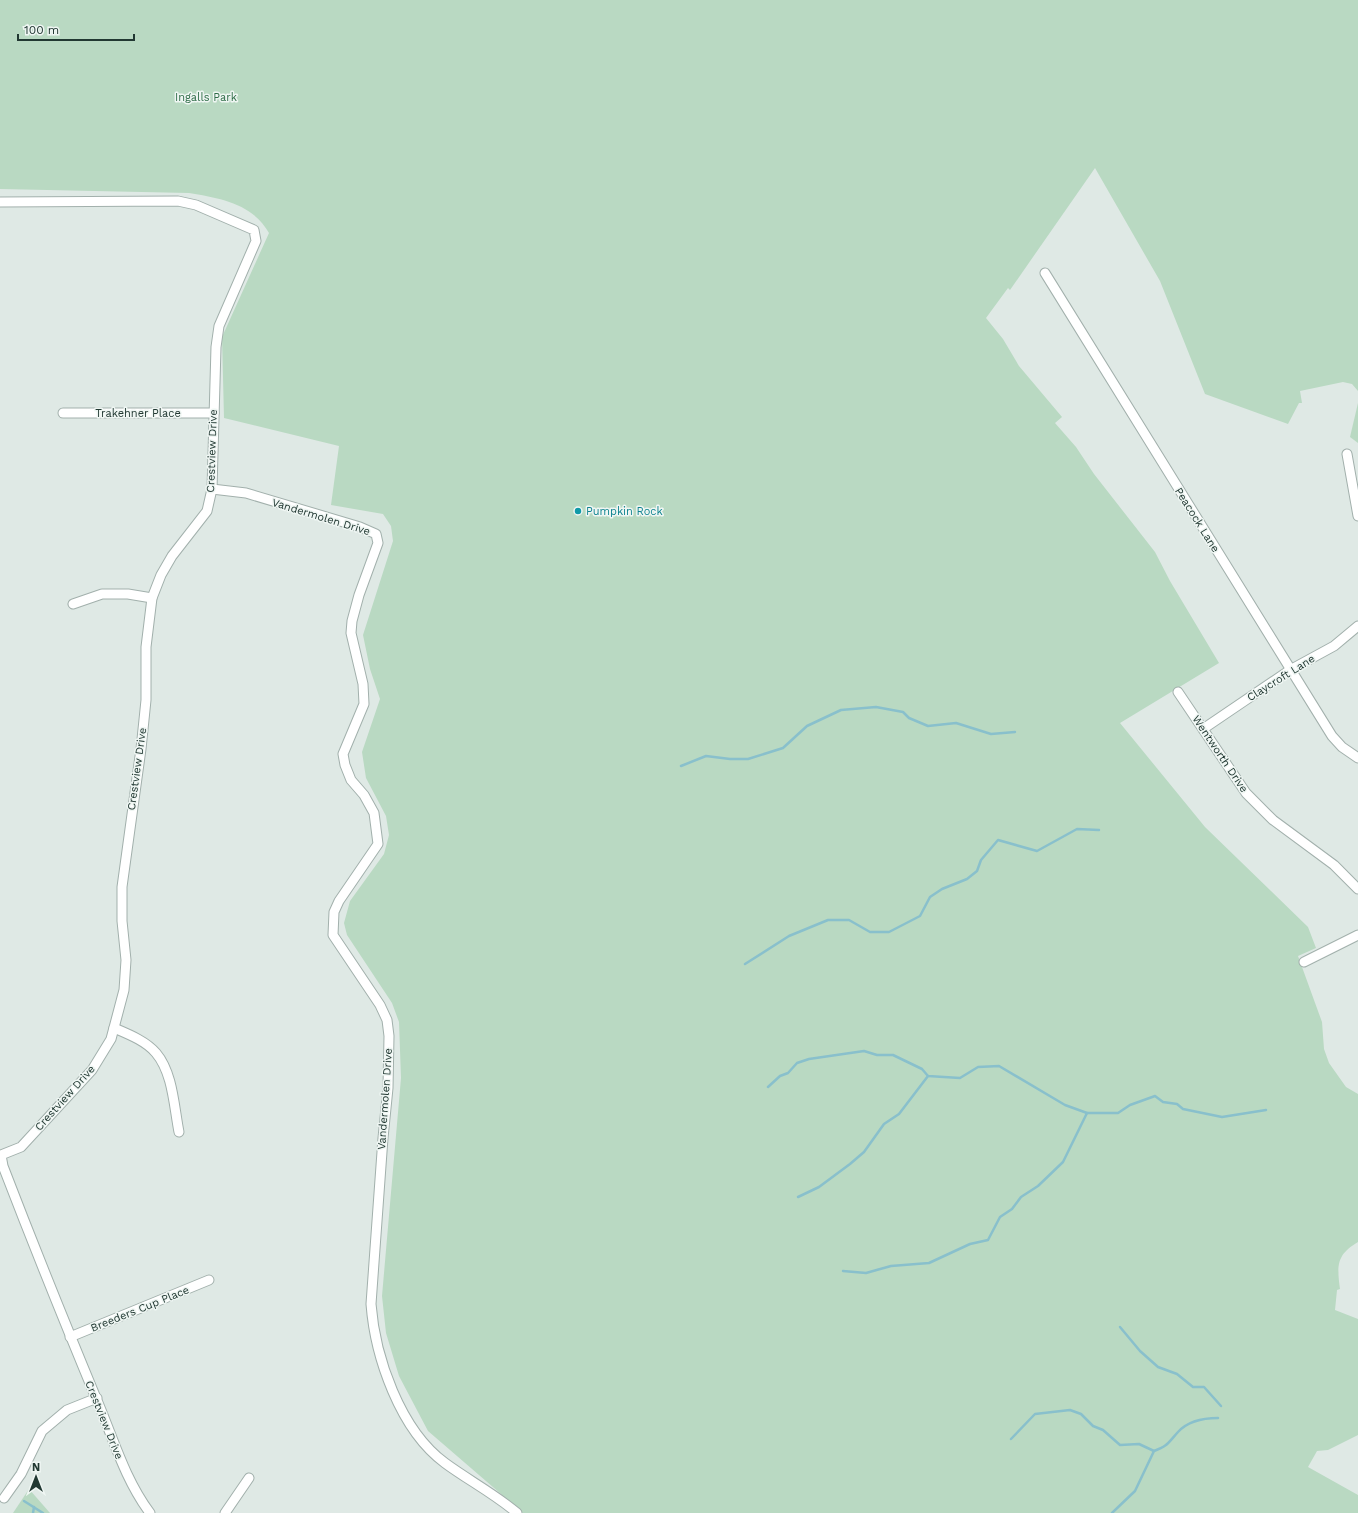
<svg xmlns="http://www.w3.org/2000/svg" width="1358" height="1513" viewBox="0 0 1358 1513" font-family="'Work Sans',sans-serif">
	<rect width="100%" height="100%" fill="#dfe9e5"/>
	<g fill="#b9d9c2">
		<path d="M 0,0 L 1358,0 L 1358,391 L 1352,384 L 1343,382 L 1300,391 L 1302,403 L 1299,403 L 1288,424 L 1205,394 L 1160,281 L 1095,168 L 1010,290 L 1008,288 L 986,318 L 1003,339 L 1019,366 L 1062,417 L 1055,423 L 1076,447 L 1094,474 L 1155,552 L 1170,581 L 1219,663 L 1120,723 L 1205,827 L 1308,927 L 1316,948 L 1298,956 L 1322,1022 L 1324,1049 L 1329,1063 L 1346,1087 L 1358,1094 L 1358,1242 C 1336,1255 1337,1266 1340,1289 L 1337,1290 L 1335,1310 L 1358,1319 L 1358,1435 L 1328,1450 L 1317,1451 L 1308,1467 L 1358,1495 L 1358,1513 L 523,1513 L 428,1431 L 399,1376 L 386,1333 L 382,1296 L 401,1078 L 399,1022 L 392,1003 L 347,935 L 344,923 L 350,901 L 384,854 L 389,835 L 386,816 L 366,778 L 362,752 L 380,699 L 370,669 L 363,635 L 393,541 L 391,526 L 383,514 L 331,505 L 339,446 L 224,418 L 222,337 L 269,233 C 253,204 220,198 189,193 L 0,189 Z"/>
		<path d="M 1358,403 L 1358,443 L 1350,437 Z"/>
		<path d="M 29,1489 L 50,1513 L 13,1513 Z"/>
	</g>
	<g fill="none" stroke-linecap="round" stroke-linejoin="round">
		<g stroke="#89c0cc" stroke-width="2.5">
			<path d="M 681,766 L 706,756 L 730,759 L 748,759 L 783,748 L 807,726 L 841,710 L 876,707 L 903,712 L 909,718 L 928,726 L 956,723 L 991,734 L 1015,732"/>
			<path d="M 745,964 L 789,936 L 828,920 L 849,920 L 870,932 L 889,932 L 920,916 L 930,897 L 942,889 L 967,879 L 977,871 L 981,860 L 998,840 L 1037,851 L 1077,829 L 1099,830"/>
			<path d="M 768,1087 L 780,1076 L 788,1073 L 797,1063 L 809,1059 L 864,1051 L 877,1055 L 893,1055 L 922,1069 L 928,1076 L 960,1078 L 978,1067 L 999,1066 L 1065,1105 L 1087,1113"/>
			<path d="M 798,1197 L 819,1187 L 850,1164 L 864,1152 L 884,1124 L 899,1114 L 928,1076"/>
			<path d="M 843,1271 L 866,1273 L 891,1266 L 929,1263 L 970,1244 L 988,1240 L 1000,1217 L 1012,1209 L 1021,1197 L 1038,1186 L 1063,1162 L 1087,1113 L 1118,1113 L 1130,1105 L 1155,1096 L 1163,1102 L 1177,1104 L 1183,1109 L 1222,1117 L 1266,1110"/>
			<path d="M 1120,1327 L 1140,1351 L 1158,1367 L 1177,1374 L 1193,1387 L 1204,1387 L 1221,1406"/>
			<path d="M 1011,1439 L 1035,1414 L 1070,1410 L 1081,1414 L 1093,1426 L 1103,1430 L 1120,1445 L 1139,1444 L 1154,1451"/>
			<path d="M 24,1501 L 43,1513"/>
			<path d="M 33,1513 L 34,1507"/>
			<path d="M 1112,1513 L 1135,1491 L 1154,1451 C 1168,1446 1168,1443 1178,1432 C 1188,1421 1203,1418 1218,1418"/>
		</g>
		<defs>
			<g id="street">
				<path d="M 0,202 L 178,201 L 196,205 L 254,230 L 256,241 L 219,326 L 216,347 L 212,489 L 207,511 L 172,556 L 161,575 L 152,598 L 146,647 L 146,700 L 141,749 L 122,887 L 122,921 L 126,960 L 124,990 L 111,1039 L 92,1070 L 21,1147 L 1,1155 L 3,1166 C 33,1244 64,1321 96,1398 C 113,1437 124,1478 150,1513"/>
				<path d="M 1045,273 L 1332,736 L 1342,747 L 1358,758"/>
				<path d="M 63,413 L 214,413"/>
				<path d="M 1347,454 L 1358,516"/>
				<path d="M 212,489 L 246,493 L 360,527 L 376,534 L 378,543 L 359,595 L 352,621 L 351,633 L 363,684 L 364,704 L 343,754 L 345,765 L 351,780 L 364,795 L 374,813 L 378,844 L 339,901 L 334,912 L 333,935 L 380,1005 L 387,1020 L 389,1036 L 388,1088 L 383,1138 L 371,1304 C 375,1357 400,1430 445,1463 C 468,1480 495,1494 517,1513"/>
				<path d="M 73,604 L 102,594 L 128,594 L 152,598"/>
				<path d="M 1178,692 L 1246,793 L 1273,820 L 1334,865 L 1358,889"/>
				<path d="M 1203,729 L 1290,670 L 1334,646 L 1358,626"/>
				<path d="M 1304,962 L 1358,935"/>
				<path d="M 114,1028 C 128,1034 146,1041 156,1053 C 173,1073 174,1107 179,1132"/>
				<path d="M 70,1337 L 209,1280"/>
				<path d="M 4,1498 L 21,1474 L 42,1431 L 67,1410 L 97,1398"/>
				<path d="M 225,1513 L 249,1478"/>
			</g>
		</defs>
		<use href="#street" stroke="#a2b0ac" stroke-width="11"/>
		<use href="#street" stroke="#fff" stroke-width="9"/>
	</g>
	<circle fill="#0f9aa8" stroke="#eff6f3" stroke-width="1.5" cx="578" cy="511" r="4"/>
	<g text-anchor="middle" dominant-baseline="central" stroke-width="3" stroke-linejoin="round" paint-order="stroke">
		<g font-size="11" fill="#2e6c47" stroke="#eff6f3">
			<text x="206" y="97">Ingalls Park</text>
		</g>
		<g font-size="11" fill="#213832" stroke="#eff6f3">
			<text x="138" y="413">Trakehner Place</text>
			<text transform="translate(212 451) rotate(-88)">Crestview Drive</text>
			<text transform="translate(321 517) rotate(17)">Vandermolen Drive</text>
			<text transform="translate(1197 520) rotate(58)">Peacock Lane</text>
			<text transform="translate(1281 678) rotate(-32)">Claycroft Lane</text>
			<text transform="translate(1220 754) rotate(56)">Wentworth Drive</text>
			<text transform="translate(137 769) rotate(-82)">Crestview Drive</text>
			<text transform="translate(65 1098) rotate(-48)">Crestview Drive</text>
			<text transform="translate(385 1099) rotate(-86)">Vandermolen Drive</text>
			<text transform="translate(140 1309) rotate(-22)">Breeders Cup Place</text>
			<text transform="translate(104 1420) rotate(68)">Crestview Drive</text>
		</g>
		<g font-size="11" fill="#0d838f" stroke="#eff6f3" text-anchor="start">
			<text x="586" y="511">Pumpkin Rock</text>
		</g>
	</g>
	<g transform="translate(36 1477)" stroke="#eff6f3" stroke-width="3" paint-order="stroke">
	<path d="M0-3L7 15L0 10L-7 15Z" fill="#213832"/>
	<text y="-6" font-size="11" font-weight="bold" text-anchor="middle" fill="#213832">N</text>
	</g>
	<path d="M18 34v6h116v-6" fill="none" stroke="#213832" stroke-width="2"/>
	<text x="24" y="34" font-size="12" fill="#213832" stroke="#eff6f3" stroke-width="3" paint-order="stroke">100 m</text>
</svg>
